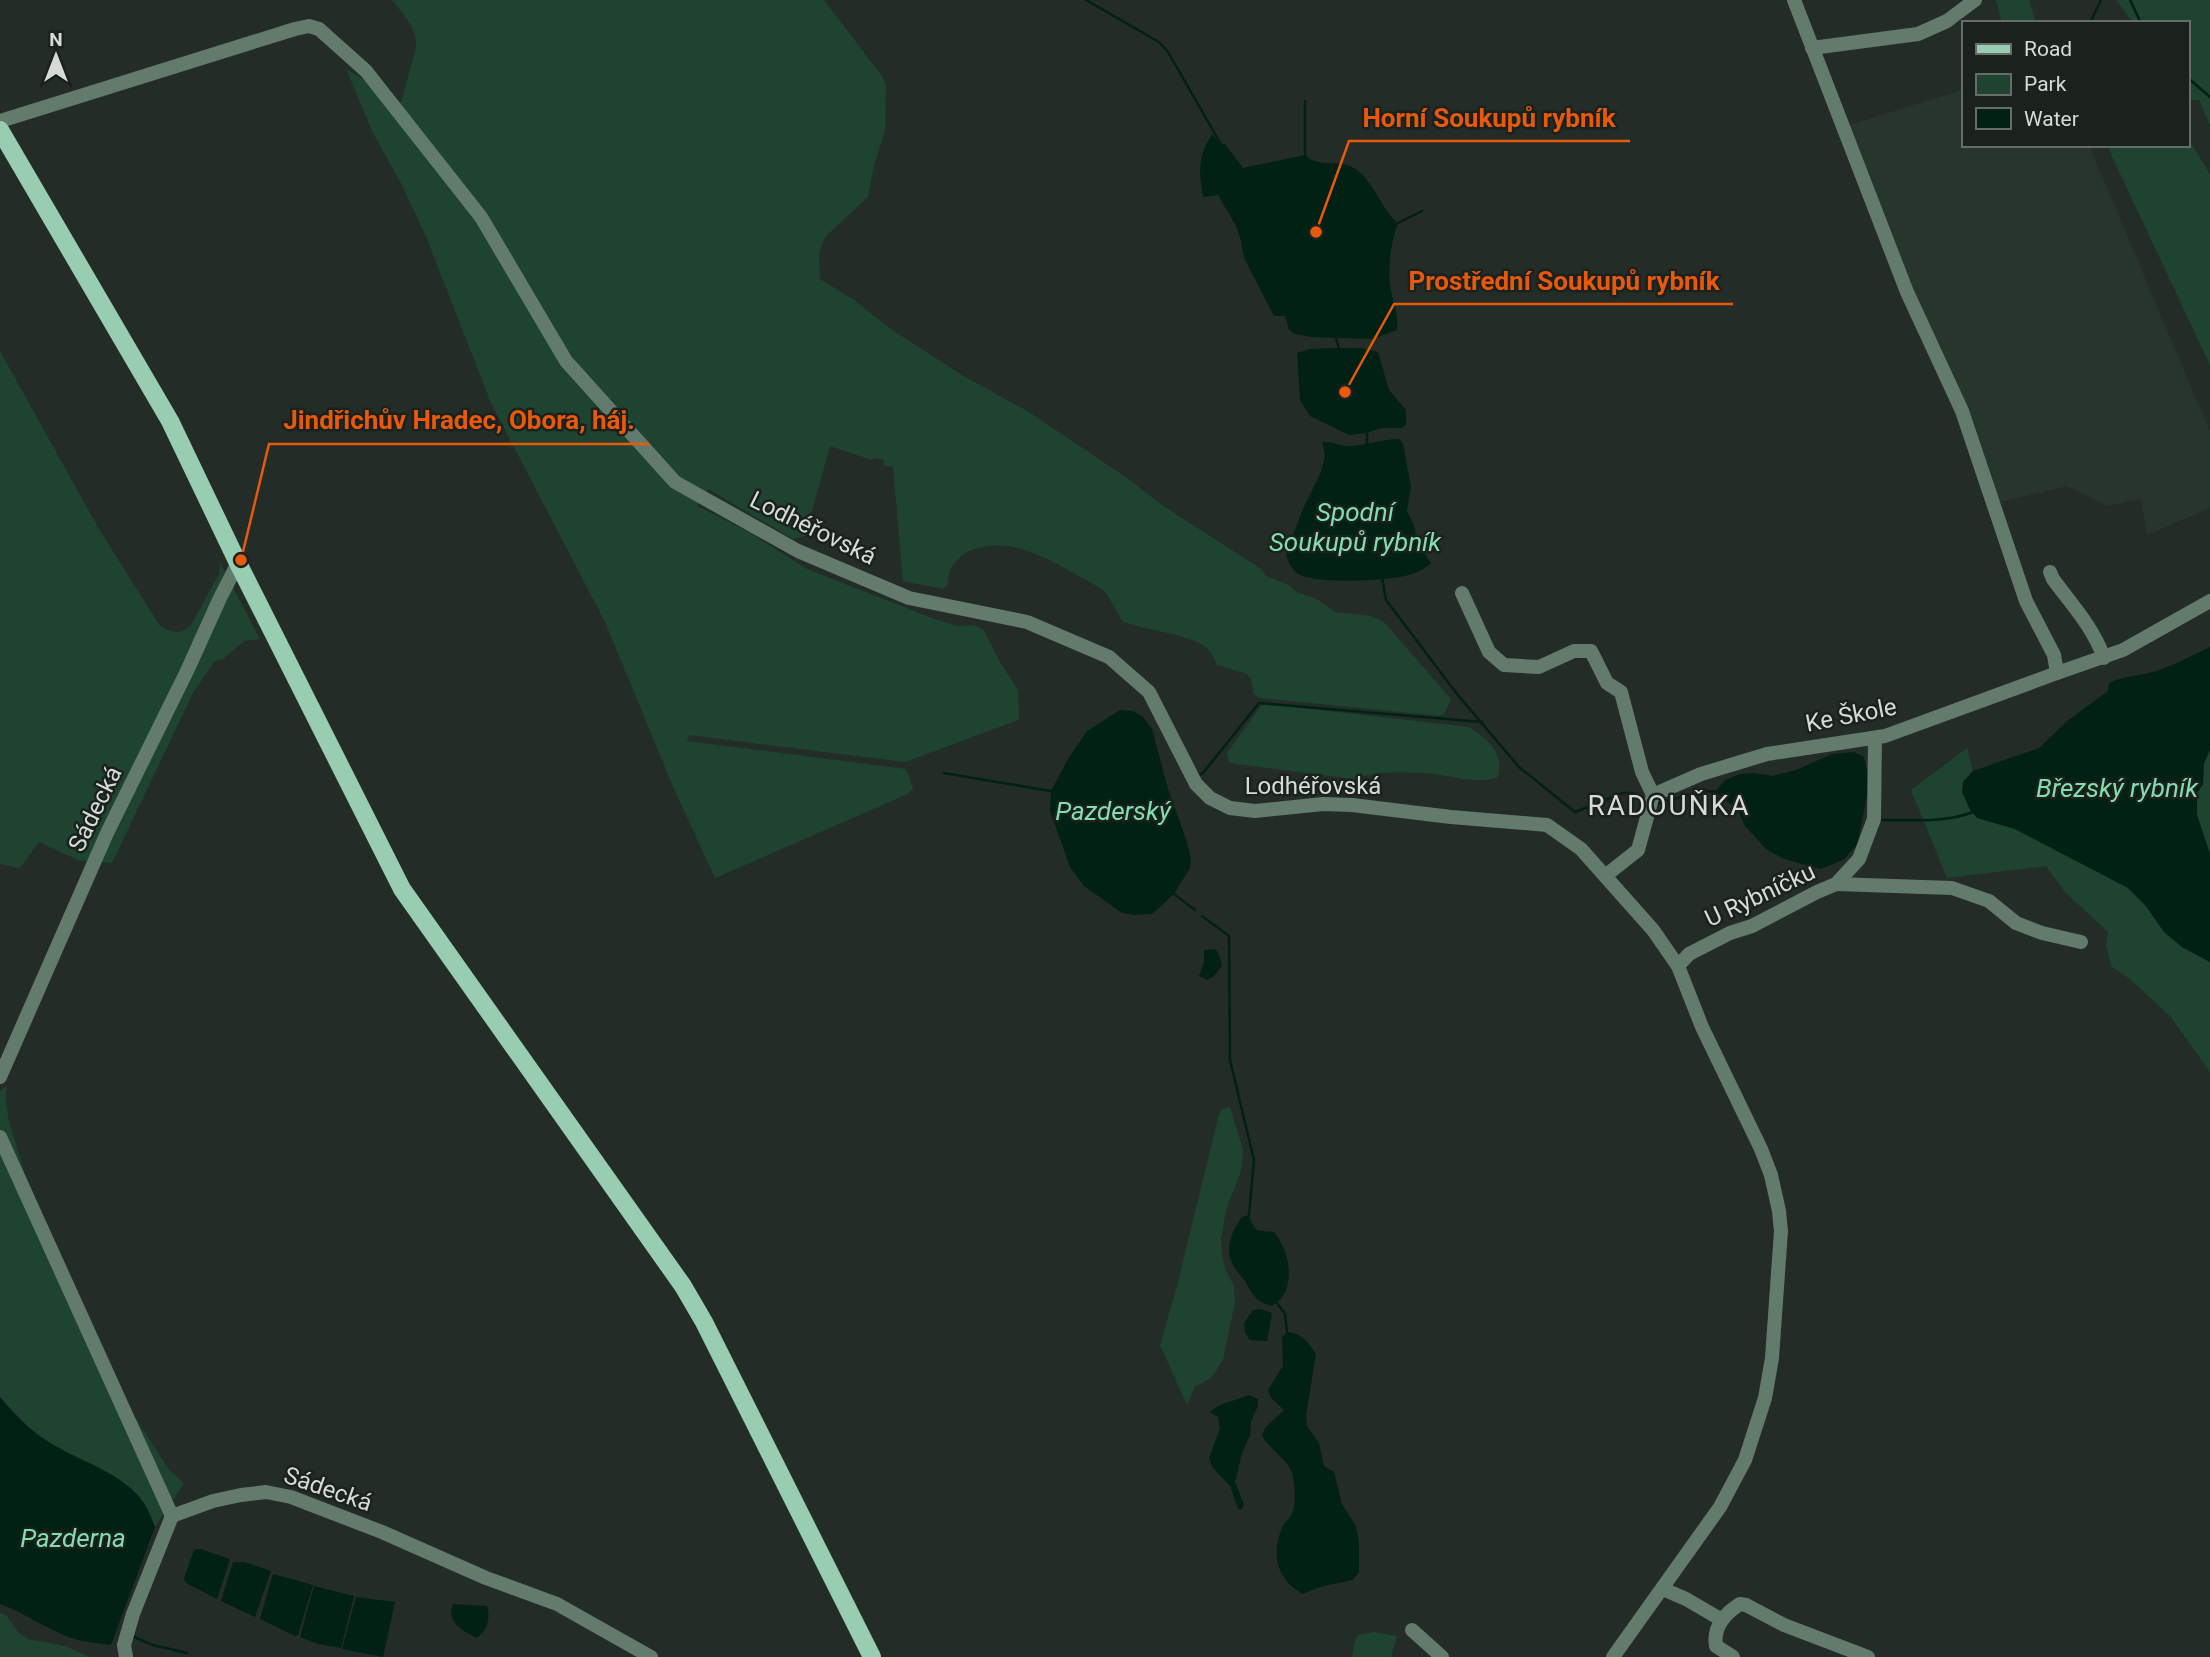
<svg xmlns="http://www.w3.org/2000/svg" width="2210" height="1657" viewBox="0 0 2210 1657" font-family="Roboto,sans-serif">
	<rect width="100%" height="100%" fill="#242c28"/>
	<path fill="#27352d" d="M 1963,90 L 1963,145 L 2089,145 L 2210,432 L 2210,508 L 2147,535 L 2141,499 L 2108,506 L 2067,486 L 1997,503 L 1845,126 Z"/>
	<g fill="#1e4331">
		<path d="M 392,0 L 824,0 L 882,76 L 886,86 L 885,131 L 874,165 L 868,197 L 825,237 L 819,253 L 820,279 L 854,300 L 891,329 L 962,375 L 1029,412 L 1127,478 L 1163,506 L 1260,568 L 1266,576 L 1289,585 L 1296,592 L 1317,599 L 1335,612 L 1371,616 L 1384,622 L 1451,699 L 1444,714 L 1441,716 L 1260,698 L 1254,694 L 1251,680 L 1247,674 L 1217,665 C 1215,660 1212,654 1209,650 C 1195,634 1144,631 1122,621 L 1106,593 L 1097,586 C 1058,566 1011,530 966,553 C 955,559 947,571 948,584 L 943,589 L 903,581 L 893,467 L 883,465 L 884,460 L 874,458 L 872,460 L 830,446 L 805,536 L 793,539 L 708,489 L 697,506 L 747,531 L 807,569 L 932,618 L 957,626 L 973,625 L 983,629 L 1000,662 L 1018,690 L 1019,720 L 905,762 L 689,735 L 687,741 L 906,769 L 913,788 L 908,794 L 715,878 L 674,789 L 605,622 L 491,403 L 427,239 L 402,185 L 374,135 L 346,69 L 401,102 L 416,48 C 417,26 404,16 392,0 Z"/>
		<path d="M 1996,0 L 2029,0 L 2036,23 L 2002,23 Z"/>
		<path d="M 2116,0 L 2210,0 L 2210,125 L 2199,100 L 2187,100 L 2187,23 L 2133,23 Z"/>
		<path d="M 2187,137 L 2210,174 L 2210,365 L 2109,150 L 2112,145 L 2187,145 Z"/>
		<path d="M 0,351 L 99,529 L 160,626 C 171,633 181,635 191,625 L 219,574 L 220,564 L 215,553 L 260,639 L 244,641 L 223,659 L 215,661 L 194,691 L 112,863 L 78,860 L 39,842 L 20,868 L 0,864 Z"/>
		<path d="M 1267,704 L 1469,727 C 1487,739 1505,753 1498,777 C 1477,785 1455,776 1433,774 C 1407,771 1377,771 1353,779 L 1229,763 L 1227,753 L 1261,706 Z"/>
		<path d="M 1967,748 L 1973,771 L 1963,782 L 1991,822 L 2015,829 L 2034,838 L 2128,888 L 2146,906 L 2164,932 L 2182,947 L 2210,962 L 2210,1072 L 2170,1016 L 2131,980 L 2111,966 L 2106,945 L 2108,932 L 2065,892 L 2046,866 L 1947,878 L 1911,790 Z"/>
		<path d="M 2210,750 L 2210,854 L 2197,816 L 2197,793 L 2203,784 L 2204,763 Z"/>
		<path d="M 6,1086 L 6,1104 L 9,1122 L 25,1174 L 126,1403 L 169,1470 L 184,1483 L 155,1527 L 139,1496 L 100,1468 L 57,1447 L 32,1431 L 0,1397 L 0,1091 Z"/>
		<path d="M 1230,1107 L 1243,1150 L 1241,1171 L 1226,1210 L 1221,1239 L 1222,1255 L 1226,1271 L 1234,1286 L 1235,1302 L 1223,1360 L 1214,1374 L 1205,1382 L 1195,1386 L 1187,1405 L 1160,1345 L 1177,1286 L 1218,1118 L 1222,1109 Z"/>
		<path d="M 0,1613 L 6,1615 L 18,1632 L 28,1639 L 65,1646 L 90,1657 L 0,1657 Z"/>
		<path d="M 1374,1632 L 1397,1636 L 1391,1657 L 1352,1657 L 1355,1640 L 1358,1635 Z"/>
	</g>
	<g fill="#002113">
		<path d="M 1212,134 L 1220,144 L 1225,144 L 1243,168 L 1305,155 C 1308,157 1311,160 1314,161 C 1329,166 1342,159 1357,170 C 1376,185 1382,211 1398,223 C 1391,242 1388,264 1390,285 C 1392,301 1399,313 1397,330 L 1373,339 L 1310,337 L 1295,334 L 1289,330 L 1285,316 L 1274,316 L 1244,258 L 1241,241 L 1236,226 L 1218,195 L 1203,197 C 1199,169 1197,159 1212,134 Z"/>
		<path d="M 1329,348 L 1361,348 L 1378,352 L 1389,390 L 1406,410 L 1406,424 L 1402,428 L 1381,428 L 1367,433 L 1349,435 L 1310,416 L 1300,400 L 1297,353 L 1310,349 Z"/>
		<path d="M 1400,439 L 1403,444 L 1411,487 L 1407,511 L 1414,525 L 1417,543 L 1431,563 C 1426,568 1419,572 1412,574 C 1393,581 1312,585 1297,573 C 1291,569 1288,561 1286,554 L 1303,509 L 1321,472 L 1325,455 L 1322,442 C 1332,440 1340,447 1350,446 C 1367,445 1382,439 1400,439 Z"/>
		<path d="M 2210,647 L 2210,750 L 2204,763 L 2203,784 L 2197,793 L 2197,815 L 2210,854 L 2210,962 L 2182,947 L 2164,932 L 2146,906 L 2128,888 L 2015,829 L 1977,818 L 1970,810 L 1962,792 L 1963,782 L 1973,771 L 2039,748 L 2066,722 L 2108,691 L 2109,683 C 2123,676 2138,676 2153,672 C 2173,666 2191,656 2210,647 Z"/>
		<path d="M 1120,710 L 1133,711 L 1143,717 L 1152,729 L 1168,789 L 1187,842 L 1191,859 L 1190,868 L 1174,894 L 1152,914 L 1133,915 L 1122,913 L 1084,886 L 1070,867 L 1050,811 L 1051,791 L 1068,759 L 1087,731 Z"/>
		<path d="M 1854,752 L 1864,757 L 1867,771 L 1868,791 L 1857,845 L 1843,860 L 1820,869 L 1784,859 L 1766,849 L 1745,826 L 1737,809 L 1715,792 L 1725,780 L 1740,774 L 1755,773 L 1772,776 L 1796,770 L 1832,754 Z"/>
		<path d="M 1215,949 L 1219,954 L 1222,966 L 1214,976 L 1207,980 L 1199,976 L 1204,962 L 1204,950 Z"/>
		<path d="M 1249,1215 C 1256,1234 1256,1230 1274,1232 C 1290,1251 1298,1291 1272,1306 C 1257,1303 1252,1294 1245,1281 C 1242,1277 1238,1273 1235,1268 C 1223,1252 1231,1232 1242,1217 Z"/>
		<path d="M 1260,1309 L 1272,1313 L 1267,1341 L 1250,1340 L 1245,1333 L 1244,1323 L 1253,1310 Z"/>
		<path d="M 1287,1332 C 1302,1333 1308,1342 1316,1354 L 1306,1415 L 1307,1426 L 1319,1443 L 1324,1466 L 1334,1472 L 1342,1504 L 1356,1526 L 1359,1543 L 1359,1572 L 1353,1580 L 1323,1586 L 1302,1594 C 1297,1590 1290,1586 1286,1580 C 1273,1565 1275,1541 1284,1524 C 1286,1521 1289,1519 1291,1516 C 1297,1504 1295,1485 1292,1473 C 1286,1457 1269,1450 1262,1435 L 1265,1428 L 1284,1410 L 1271,1398 L 1268,1390 L 1283,1366 L 1282,1338 Z"/>
		<path d="M 1249,1395 L 1258,1399 L 1258,1406 L 1251,1421 L 1250,1435 L 1242,1453 L 1235,1482 L 1244,1504 L 1242,1509 L 1238,1509 L 1230,1486 L 1212,1467 L 1209,1458 L 1220,1429 L 1218,1417 L 1210,1412 C 1220,1402 1236,1401 1249,1395 Z"/>
		<path d="M 0,1397 C 16,1417 35,1435 57,1447 C 84,1463 120,1473 140,1498 C 147,1506 151,1517 155,1527 L 111,1645 C 96,1643 80,1642 66,1636 C 43,1627 23,1612 0,1604 Z"/>
		<path d="M 200,1549 L 230,1559 L 217,1599 L 186,1583 L 184,1578 L 194,1550 Z"/>
		<path d="M 233,1562 L 244,1562 L 271,1571 L 255,1617 L 221,1601 Z"/>
		<path d="M 273,1574 L 313,1585 L 298,1635 L 295,1636 L 260,1619 Z"/>
		<path d="M 314,1586 L 354,1596 L 341,1648 L 318,1644 L 300,1637 Z"/>
		<path d="M 356,1597 L 395,1602 L 383,1657 L 342,1649 Z"/>
		<path d="M 453,1604 L 487,1606 C 491,1618 487,1632 476,1638 C 461,1629 446,1623 453,1604 Z"/>
	</g>
	<g fill="none" stroke-linecap="round" stroke-linejoin="round">
		<g stroke="#002113" stroke-width="2.5">
			<path d="M 1086,0 L 1159,42 L 1168,52 L 1222,146"/>
			<path d="M 2130,0 L 2141,23"/>
			<path d="M 2090,23 L 2101,0"/>
			<path d="M 2187,77 L 2210,97"/>
			<path d="M 1305,101 L 1305,155"/>
			<path d="M 1398,223 L 1422,211"/>
			<path d="M 1336,338 L 1340,352"/>
			<path d="M 1367,431 L 1367,446"/>
			<path d="M 1382,577 L 1386,600 L 1457,694 L 1519,767 L 1575,812 L 1623,793 L 1632,793 L 1647,800"/>
			<path d="M 944,773 L 1051,791"/>
			<path d="M 1198,776 L 1203,773 L 1259,703 L 1482,722"/>
			<path d="M 1656,804 L 1703,791 L 1718,792"/>
			<path d="M 1880,820 C 1910,820 1945,823 1973,812"/>
			<path d="M 1174,894 L 1195,910"/>
			<path d="M 1202,916 L 1229,936 L 1230,1060 L 1254,1160 L 1249,1215"/>
			<path d="M 1277,1303 L 1285,1314 L 1287,1332"/>
			<path d="M 134,1637 L 153,1645 L 187,1653"/>
		</g>
		<g stroke="#627b6d" stroke-width="14">
			<path d="M 1794,0 L 1907,292 L 1962,411 L 2026,601 L 2054,655 L 2057,673"/>
			<path d="M 1812,48 L 1918,34 L 1947,21 L 1975,0"/>
			<path d="M 0,121 L 295,29 L 309,26 L 319,29 L 366,71 L 481,217 L 566,361 L 675,482 L 798,551 L 909,598 L 1027,622 L 1109,657 L 1149,692 L 1196,784 L 1210,798 L 1230,808 L 1255,811 L 1323,804 L 1352,805 L 1451,817 L 1547,825 L 1581,849 L 1653,930 L 1678,966 L 1702,1027 L 1761,1149 L 1771,1175 L 1779,1211 L 1781,1231 L 1772,1358 L 1765,1398 L 1745,1460 L 1720,1507 L 1613,1657"/>
			<path d="M 2050,572 L 2053,579 C 2072,605 2093,627 2104,658"/>
			<path d="M 1462,593 L 1489,652 L 1504,665 L 1539,667 L 1574,651 L 1591,651 L 1607,683 L 1621,692 L 1642,772 L 1653,795"/>
			<path d="M 1605,876 L 1638,850 L 1653,795 L 1701,774 L 1767,754 L 1885,736 L 2057,673 L 2123,650 L 2210,601"/>
			<path d="M 1836,884 L 1952,888 L 1989,901 L 2016,923 L 2042,933 L 2081,942"/>
			<path d="M 1678,966 L 1689,954 L 1730,933 L 1752,926 L 1817,892 L 1836,884 L 1859,859 L 1874,819 L 1875,738"/>
			<path d="M 0,1077 L 107,833 L 187,671 L 220,598 L 238,563"/>
			<path d="M 0,1137 L 172,1516"/>
			<path d="M 172,1516 L 213,1501 L 241,1495 L 266,1492 L 291,1497 L 382,1532 L 486,1578 L 557,1604 L 651,1657"/>
			<path d="M 1663,1589 L 1686,1599 L 1722,1620"/>
			<path d="M 1412,1630 L 1442,1657"/>
			<path d="M 126,1657 L 124,1645 L 133,1614 L 172,1516"/>
			<path d="M 1733,1657 L 1716,1646 C 1713,1628 1724,1614 1740,1604 L 1746,1605 L 1784,1625 L 1868,1657"/>
		</g>
		<path stroke="#98cdb1" stroke-width="18" d="M 0,130 L 170,421 L 238,563 L 402,889 L 683,1286 L 704,1322 L 872,1657"/>
	</g>
	<g text-anchor="middle" dominant-baseline="central" stroke-width="5" stroke-linejoin="round" paint-order="stroke">
		<g font-size="24" fill="#d6dbd8" stroke="#1b221e">
			<text transform="translate(813 528) rotate(26)">Lodhéřovská</text>
			<text transform="translate(1851 715) rotate(-11)">Ke Škole</text>
			<text x="1313" y="786">Lodhéřovská</text>
			<text transform="translate(95 809) rotate(-64)">Sádecká</text>
			<text transform="translate(1760 895) rotate(-25)">U Rybníčku</text>
			<text transform="translate(328 1489) rotate(19)">Sádecká</text>
		</g>
		<g font-size="26" font-style="italic" fill="#82deaf" stroke="#1b221e">
			<text x="1355" y="512">Spodní<tspan x="1355" dy="30">Soukupů rybník</tspan></text>
			<text x="2117" y="788">Březský rybník</text>
			<text x="1113" y="811">Pazderský</text>
			<text x="73" y="1538">Pazderna</text>
		</g>
		<g font-size="28" letter-spacing="2" fill="#d6dbd8" stroke="#1b221e">
			<text x="1669" y="805">RADOUŇKA</text>
		</g>
	</g>
	<path fill="none" stroke="#e8590c" stroke-width="2.5" d="M1316 232L1349 141H1630M1345 392L1394 304H1733M241 560L269 444H649"/>
	<g fill="#e8590c" stroke="#1b221e" stroke-width="2.5">
		<circle cx="1316" cy="232" r="7"/>
		<circle cx="1345" cy="392" r="7"/>
		<circle cx="241" cy="560" r="7"/>
	</g>
	<g font-size="26" text-anchor="middle" font-weight="bold" fill="#e8590c" stroke="#1b221e" stroke-width="5" stroke-linejoin="round" paint-order="stroke">
		<text x="1489" y="127">Horní Soukupů rybník</text>
		<text x="1564" y="290">Prostřední Soukupů rybník</text>
		<text x="459" y="429">Jindřichův Hradec, Obora, háj.</text>
	</g>
	<rect x="1962" y="21" width="228" height="126" fill="#1b221e" stroke="#666c68" stroke-width="2"/>
	<rect x="1976" y="44" width="35" height="10" fill="#98cdb1" stroke="#666c68" stroke-width="2"/>
	<text x="2024" y="56" font-size="21" fill="#d6dbd8">Road</text>
	<rect x="1976" y="74" width="35" height="21" fill="#1e4331" stroke="#666c68" stroke-width="2"/>
	<text x="2024" y="91" font-size="21" fill="#d6dbd8">Park</text>
	<rect x="1976" y="108" width="35" height="21" fill="#002113" stroke="#666c68" stroke-width="2"/>
	<text x="2024" y="126" font-size="21" fill="#d6dbd8">Water</text>
	<g transform="translate(56 56)" stroke="#1b221e" stroke-width="5" paint-order="stroke">
	<path d="M0-5L12 26L0 18L-12 26Z" fill="#d6dbd8"/>
	<text y="-10" font-size="19" font-weight="bold" text-anchor="middle" fill="#d6dbd8">N</text>
	</g>
</svg>
